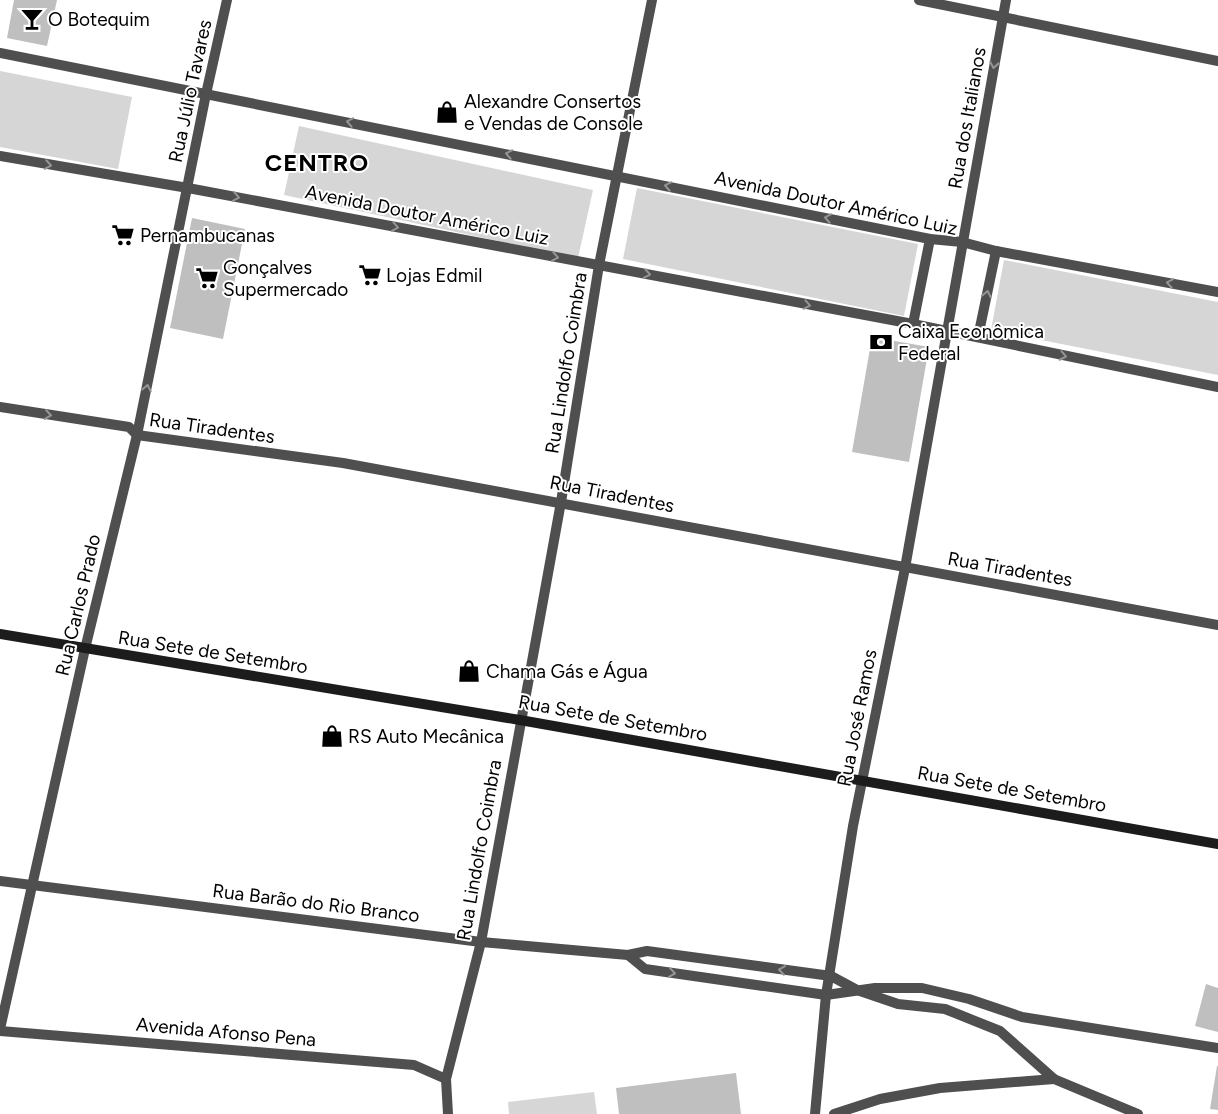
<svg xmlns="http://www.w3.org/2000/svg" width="1218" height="1114" viewBox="0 0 1218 1114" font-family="Figtree,sans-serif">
	<rect width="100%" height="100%" fill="#fff"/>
	<g fill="#d6d6d6">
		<path d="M 0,71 L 132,97 L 118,169 L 0,147 Z"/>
		<path d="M 299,126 L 593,190 L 578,258 L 284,195 Z"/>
		<path d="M 637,188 L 918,244 L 904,316 L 623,259 Z"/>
		<path d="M 1004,260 L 1218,302 L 1218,375 L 991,330 Z"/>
		<path d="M 594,1092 L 597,1114 L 509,1114 L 508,1102 Z"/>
	</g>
	<g fill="#bfbfbf">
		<path d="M 14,0 L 57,0 L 47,46 L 7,38 Z"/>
		<path d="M 192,218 L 245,229 L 223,339 L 170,328 Z"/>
		<path d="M 872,337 L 929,347 L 909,462 L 852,452 Z"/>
		<path d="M 1206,984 L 1218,988 L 1218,1032 L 1195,1026 Z"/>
		<path d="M 1217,1066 L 1218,1066 L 1218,1110 L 1210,1109 Z"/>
		<path d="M 736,1073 L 741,1114 L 619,1114 L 616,1088 Z"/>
	</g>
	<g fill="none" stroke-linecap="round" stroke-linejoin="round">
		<g stroke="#4f4f4f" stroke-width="10">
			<path d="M 919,0 L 1218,61"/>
			<path d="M 0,53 L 930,239 L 962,242 L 996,251 L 1218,292"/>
			<path d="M 0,156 L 188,188 L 913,324 L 1218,387"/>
			<path d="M 913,324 L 930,239"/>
			<path d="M 978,337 L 996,251"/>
			<path d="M 0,407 L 129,427 L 137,435 L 343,463 L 1218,625"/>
			<path d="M 0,881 L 481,942 L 628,955 L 647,951 L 831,976 L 857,990 L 898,1004 L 945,1009 L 1000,1031 L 1054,1079 L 1138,1114"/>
			<path d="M 628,955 L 645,969 L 826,995 L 875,988 L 922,988 L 969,999 L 1022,1017 L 1218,1048"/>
			<path d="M 0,1029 L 85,649 L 137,435 L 206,94 L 227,0"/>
			<path d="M 0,1031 L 414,1065 L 446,1079"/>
			<path d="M 448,1114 L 446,1079 L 481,942 L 561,502 L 599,265 L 652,0"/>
			<path d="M 815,1114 L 826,995 L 853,826 L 905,568 L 1006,0"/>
			<path d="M 834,1114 L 880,1099 L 940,1088 L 1054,1079"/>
		</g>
		<path stroke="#1c1c1c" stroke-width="10" d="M 0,634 L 520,720 L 1218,844"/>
	</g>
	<defs><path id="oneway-chevron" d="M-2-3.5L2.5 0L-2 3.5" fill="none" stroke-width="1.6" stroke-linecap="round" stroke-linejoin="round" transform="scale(1.25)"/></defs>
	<g stroke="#959595">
		<use href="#oneway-chevron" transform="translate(994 65) rotate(100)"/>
		<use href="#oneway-chevron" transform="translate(350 122) rotate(-169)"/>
		<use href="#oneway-chevron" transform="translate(509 154) rotate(-169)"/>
		<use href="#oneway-chevron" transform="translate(48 165) rotate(10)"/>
		<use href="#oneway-chevron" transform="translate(668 186) rotate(-169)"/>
		<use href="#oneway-chevron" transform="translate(236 197) rotate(11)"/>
		<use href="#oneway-chevron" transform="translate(828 218) rotate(-169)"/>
		<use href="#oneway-chevron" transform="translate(395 227) rotate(11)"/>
		<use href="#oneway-chevron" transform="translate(555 257) rotate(11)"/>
		<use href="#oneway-chevron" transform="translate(647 274) rotate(11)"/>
		<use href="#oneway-chevron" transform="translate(1170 283) rotate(-170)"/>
		<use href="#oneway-chevron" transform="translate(987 294) rotate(-78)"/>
		<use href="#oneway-chevron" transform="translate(807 305) rotate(11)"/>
		<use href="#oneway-chevron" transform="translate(1063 356) rotate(12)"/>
		<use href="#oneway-chevron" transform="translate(147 388) rotate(-78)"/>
		<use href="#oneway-chevron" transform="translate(48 415) rotate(9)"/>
		<use href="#oneway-chevron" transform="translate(782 970) rotate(-172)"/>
		<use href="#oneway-chevron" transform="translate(672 973) rotate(8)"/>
	</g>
	<defs>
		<symbol id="bar-bare" viewBox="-9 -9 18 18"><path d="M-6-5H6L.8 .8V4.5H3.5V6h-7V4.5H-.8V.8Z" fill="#000" stroke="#fff" stroke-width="2.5" paint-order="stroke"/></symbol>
		<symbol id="shop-bare" viewBox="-9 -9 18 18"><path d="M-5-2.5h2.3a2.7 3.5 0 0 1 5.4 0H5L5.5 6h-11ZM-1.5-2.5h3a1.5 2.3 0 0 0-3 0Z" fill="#000" stroke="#fff" stroke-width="2.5" paint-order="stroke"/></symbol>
		<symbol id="supermarket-bare" viewBox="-9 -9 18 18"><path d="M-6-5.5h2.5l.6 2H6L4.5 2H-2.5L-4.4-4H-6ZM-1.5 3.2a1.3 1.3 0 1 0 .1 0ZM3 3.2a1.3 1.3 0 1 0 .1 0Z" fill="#000" stroke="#fff" stroke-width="2.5" paint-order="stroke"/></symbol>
		<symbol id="bank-bare" viewBox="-9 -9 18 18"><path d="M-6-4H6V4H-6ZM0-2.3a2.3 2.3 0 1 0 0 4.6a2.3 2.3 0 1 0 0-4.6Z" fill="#000" stroke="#fff" stroke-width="2.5" paint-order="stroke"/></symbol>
	</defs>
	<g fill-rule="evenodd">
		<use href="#bar-bare" x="16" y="3" width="32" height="32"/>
		<use href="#shop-bare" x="431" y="96" width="32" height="32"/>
		<use href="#supermarket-bare" x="107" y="219" width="32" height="32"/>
		<use href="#supermarket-bare" x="354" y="259" width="32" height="32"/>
		<use href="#supermarket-bare" x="191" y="262" width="32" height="32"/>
		<use href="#bank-bare" x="865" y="326" width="32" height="32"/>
		<use href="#shop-bare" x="453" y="655" width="32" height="32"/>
		<use href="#shop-bare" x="316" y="720" width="32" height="32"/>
	</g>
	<g text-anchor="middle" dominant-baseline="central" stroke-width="4" stroke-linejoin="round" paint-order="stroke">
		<g font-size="19" fill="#000" stroke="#fff" text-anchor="start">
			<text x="48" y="19">O Botequim</text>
			<text x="464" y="101">Alexandre Consertos<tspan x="464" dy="22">e Vendas de Console</tspan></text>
			<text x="140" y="235">Pernambucanas</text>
			<text x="223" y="267">Gonçalves<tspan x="223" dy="22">Supermercado</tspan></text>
			<text x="386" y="275">Lojas Edmil</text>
			<text x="898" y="331">Caixa Econômica<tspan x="898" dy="22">Federal</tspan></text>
			<text x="486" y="671">Chama Gás e Água</text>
			<text x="348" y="736">RS Auto Mecânica</text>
		</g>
		<g font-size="19" fill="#000" stroke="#fff">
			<text transform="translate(190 91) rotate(-78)">Rua Júlio Tavares</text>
			<text transform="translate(967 118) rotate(-80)">Rua dos Italianos</text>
			<text transform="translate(836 203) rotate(12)">Avenida Doutor Américo Luiz</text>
			<text transform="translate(427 215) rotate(11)">Avenida Doutor Américo Luiz</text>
			<text transform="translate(566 363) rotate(-81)">Rua Lindolfo Coimbra</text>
			<text transform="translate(212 428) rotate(8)">Rua Tiradentes</text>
			<text transform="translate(612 494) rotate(11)">Rua Tiradentes</text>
			<text transform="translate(1010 569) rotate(10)">Rua Tiradentes</text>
			<text transform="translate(78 605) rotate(-77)">Rua Carlos Prado</text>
			<text transform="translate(213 652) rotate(9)">Rua Sete de Setembro</text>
			<text transform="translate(613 718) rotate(10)">Rua Sete de Setembro</text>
			<text transform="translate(857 718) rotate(-79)">Rua José Ramos</text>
			<text transform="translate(1012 789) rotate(10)">Rua Sete de Setembro</text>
			<text transform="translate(479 850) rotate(-80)">Rua Lindolfo Coimbra</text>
			<text transform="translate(316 903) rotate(7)">Rua Barão do Rio Branco</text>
			<text transform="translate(226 1032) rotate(5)">Avenida Afonso Pena</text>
		</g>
		<g font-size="24" font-weight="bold" letter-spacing="1" fill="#000" stroke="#fff">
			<text x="317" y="162">CENTRO</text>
		</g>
	</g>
</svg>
